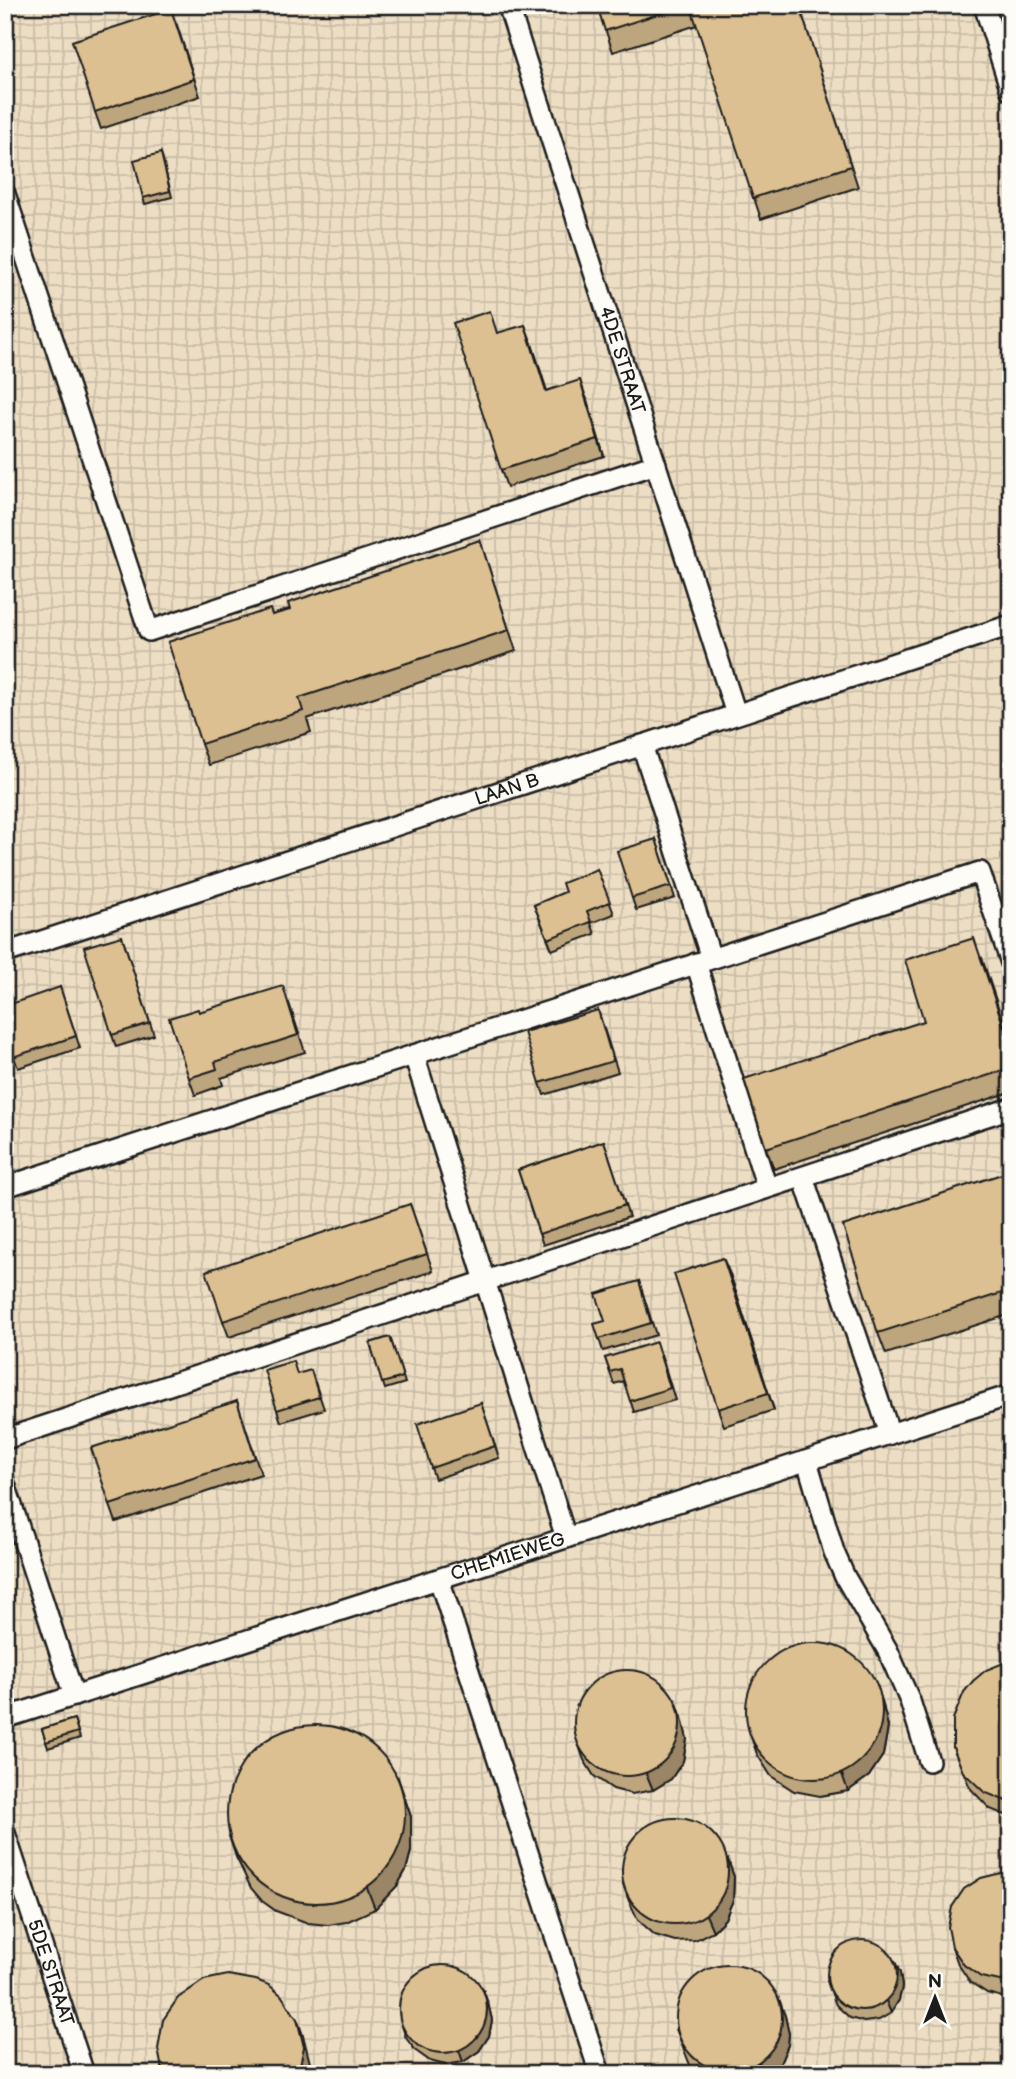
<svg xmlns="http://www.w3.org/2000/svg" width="1016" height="2079" viewBox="0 0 1016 2079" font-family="'Balsamiq Sans',sans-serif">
	<defs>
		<pattern id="industrial-grid" width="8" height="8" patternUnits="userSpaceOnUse" patternTransform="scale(1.75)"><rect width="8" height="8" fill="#ecddc3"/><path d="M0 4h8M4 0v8" fill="none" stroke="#cabda7"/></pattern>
	</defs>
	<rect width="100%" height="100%" fill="#f3ead8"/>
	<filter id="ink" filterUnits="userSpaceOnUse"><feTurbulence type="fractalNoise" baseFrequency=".0143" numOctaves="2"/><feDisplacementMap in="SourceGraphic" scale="14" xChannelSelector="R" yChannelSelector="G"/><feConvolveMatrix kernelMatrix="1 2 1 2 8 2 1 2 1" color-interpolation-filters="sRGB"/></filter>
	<g filter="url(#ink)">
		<rect fill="url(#industrial-grid)" x="5" y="5" width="1006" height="2069"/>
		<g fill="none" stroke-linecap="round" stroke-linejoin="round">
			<defs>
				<g id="service">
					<path id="s1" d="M 508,5 L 736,714"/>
					<path d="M 984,5 L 1011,91"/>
					<path d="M 5,194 L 149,631 L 656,464"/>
					<path d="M 642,745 L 711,958"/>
					<path id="s2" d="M 5,953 L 1011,625"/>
					<path d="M 696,963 L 767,1188"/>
					<path d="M 414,1055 L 566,1538"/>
					<path d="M 803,1177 L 890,1434"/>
					<path d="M 5,1187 L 980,872 L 1011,963"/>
					<path d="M 5,1439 L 1011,1108"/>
					<path d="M 807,1461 L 834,1552 L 845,1577 L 888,1651 L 910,1701 L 929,1761"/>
					<path d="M 5,1484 L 74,1696"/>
					<path d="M 439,1579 L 600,2074"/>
					<path id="s3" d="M 5,1718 L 1011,1395"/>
					<path id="s4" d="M 5,1833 L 84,2074"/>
				</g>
			</defs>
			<use href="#service" stroke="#1c1c1c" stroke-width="24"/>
			<use href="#service" stroke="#fdfcf7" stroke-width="19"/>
		</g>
		<g fill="#bda57d" stroke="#1c1c1c" stroke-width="2">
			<path d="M 597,5 L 799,5 L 858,187 L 761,219 L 697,25 L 613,52 Z"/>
			<path d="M 177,25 L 200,96 L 101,129 L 95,112 Z"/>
			<path d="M 161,153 L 172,197 L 145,204 L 143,198 Z"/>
			<path d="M 498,333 L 531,341 L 547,391 L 586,397 L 604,456 L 507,487 L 501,470 Z"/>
			<path d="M 480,540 L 516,651 L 307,719 L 311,732 L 209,765 L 201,744 L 272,615 Z"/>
			<path d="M 656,839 L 675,898 L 636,910 L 632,898 Z"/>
			<path d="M 597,869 L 614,914 L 591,923 L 595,934 L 552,950 L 534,905 L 565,892 Z"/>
			<path d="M 122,936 L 154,1035 L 116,1047 L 112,1035 Z"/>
			<path d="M 982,958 L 1011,1046 L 1011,1092 L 774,1169 L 766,1148 L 924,1021 Z"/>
			<path d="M 60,987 L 80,1048 L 18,1068 L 5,1032 Z"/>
			<path d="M 289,1003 L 305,1052 L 221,1078 L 223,1085 L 195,1095 L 189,1078 L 200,1012 Z"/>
			<path d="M 598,1010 L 618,1072 L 544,1095 L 540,1083 Z"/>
			<path d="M 604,1141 L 629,1217 L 543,1245 L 518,1170 Z"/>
			<path d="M 1011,1171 L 1011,1314 L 886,1354 L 878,1333 Z"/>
			<path d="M 410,1204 L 433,1271 L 229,1337 L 223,1321 Z"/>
			<path d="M 730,1274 L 774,1410 L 724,1426 L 718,1409 Z"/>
			<path d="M 639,1281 L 656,1335 L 603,1351 L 599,1339 L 605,1321 Z"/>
			<path d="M 390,1337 L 405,1383 L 385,1389 L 370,1343 Z"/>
			<path d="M 661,1354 L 675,1400 L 634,1412 L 624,1381 L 614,1384 L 605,1358 Z"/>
			<path d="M 297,1374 L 315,1382 L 324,1409 L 281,1422 L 277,1410 Z"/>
			<path d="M 237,1401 L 261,1474 L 116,1522 L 110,1505 Z"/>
			<path d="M 481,1403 L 499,1458 L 435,1479 L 431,1468 Z"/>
			<path d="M 1011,1660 L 1011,1817 L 990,1809 L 970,1788 L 953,1747 Z"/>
			<path d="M 876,1684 L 882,1701 L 888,1727 L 883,1755 L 869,1776 L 848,1791 L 820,1796 L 794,1791 L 771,1776 L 757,1754 L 751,1737 Z"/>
			<path d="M 676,1701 L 682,1718 L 687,1739 L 683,1761 L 671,1779 L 653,1790 L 632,1794 L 613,1789 L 594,1776 L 584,1760 L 578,1743 Z"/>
			<path d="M 74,1719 L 80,1738 L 48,1748 L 42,1729 Z"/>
			<path d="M 398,1778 L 411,1817 L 411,1851 L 406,1870 L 397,1886 L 375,1909 L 346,1922 L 328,1925 L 308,1923 L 276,1911 L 262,1901 L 251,1888 L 236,1857 L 229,1836 Z"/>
			<path d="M 728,1860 L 734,1877 L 733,1900 L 725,1919 L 713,1931 L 695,1940 L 675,1941 L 655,1935 L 638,1920 L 629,1901 L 623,1884 Z"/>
			<path d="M 1011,1875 L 1011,1997 L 1006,1998 L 987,1993 L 970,1982 L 958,1964 L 952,1947 Z"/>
			<path d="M 895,1962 L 900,1973 L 902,1987 L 899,2000 L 891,2013 L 879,2020 L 864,2022 L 850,2018 L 836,2005 L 827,1981 Z"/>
			<path d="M 779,1999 L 785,2016 L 789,2034 L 788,2045 L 779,2066 L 771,2074 L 700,2074 L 690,2065 L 676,2029 Z"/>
			<path d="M 488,2003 L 492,2020 L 489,2036 L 479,2051 L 463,2062 L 445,2065 L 430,2061 L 416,2051 L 406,2038 L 402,2026 Z"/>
		</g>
		<g fill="#9a8666" stroke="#1c1c1c" stroke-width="2">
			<path d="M 525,325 L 531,341 L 552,408 L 546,391 Z"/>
			<path d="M 580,380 L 586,397 L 604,456 L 598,439 Z"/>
			<path d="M 723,1258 L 730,1274 L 774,1410 L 768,1393 Z"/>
			<path d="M 876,1684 L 882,1701 L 888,1727 L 883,1755 L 869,1776 L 848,1791 L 842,1774 Z"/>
			<path d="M 676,1701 L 682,1718 L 687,1739 L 683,1761 L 671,1779 L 653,1790 L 646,1773 Z"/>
			<path d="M 398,1778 L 411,1817 L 411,1851 L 406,1870 L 397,1886 L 375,1909 L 367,1888 Z"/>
			<path d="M 728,1860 L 734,1877 L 733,1900 L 725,1919 L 713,1931 L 706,1915 Z"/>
			<path d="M 895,1962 L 900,1973 L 902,1987 L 899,2000 L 891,2013 L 886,2001 Z"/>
			<path d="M 484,1992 L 488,2003 L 492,2020 L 489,2036 L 479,2051 L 463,2062 L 459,2050 Z"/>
			<path d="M 779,1999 L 785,2016 L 789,2034 L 788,2045 L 779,2066 L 771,2074 L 763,2074 L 759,2063 Z"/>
			<path d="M 297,2019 L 303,2035 L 310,2063 L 308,2074 L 298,2074 Z"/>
		</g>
		<g fill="#dcc091" stroke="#1c1c1c" stroke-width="2">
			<path d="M 597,5 L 686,5 L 605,31 Z"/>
			<path d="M 690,5 L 799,5 L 851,166 L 753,198 Z"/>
			<path d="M 171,9 L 194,79 L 95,112 L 72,41 Z"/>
			<path d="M 161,153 L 170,191 L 143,198 L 134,160 Z"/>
			<path d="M 490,311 L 497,333 L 525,325 L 546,391 L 580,380 L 598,439 L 501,470 L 453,323 Z"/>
			<path d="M 480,540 L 509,630 L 299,698 L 303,711 L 201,744 L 168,642 L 270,609 L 272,615 L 290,610 L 288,603 Z"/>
			<path d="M 656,839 L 671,886 L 632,898 L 617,851 Z"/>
			<path d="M 597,869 L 610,902 L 587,911 L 591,922 L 548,939 L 534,905 L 565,892 L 562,883 Z"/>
			<path d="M 122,936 L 150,1023 L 112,1035 L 84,947 Z"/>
			<path d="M 974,938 L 1011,1048 L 1011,1068 L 766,1148 L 744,1079 L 924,1021 L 905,960 Z"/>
			<path d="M 283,986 L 298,1035 L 215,1062 L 217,1069 L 189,1078 L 169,1018 L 198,1009 L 199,1012 Z"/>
			<path d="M 60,987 L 76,1036 L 13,1057 L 5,1032 L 5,1006 Z"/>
			<path d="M 598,1010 L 613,1061 L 540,1083 L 524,1032 Z"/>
			<path d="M 604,1141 L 625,1205 L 539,1234 L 518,1170 Z"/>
			<path d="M 1011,1171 L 1011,1290 L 878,1333 L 843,1226 Z"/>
			<path d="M 410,1204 L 427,1254 L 223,1321 L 206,1271 Z"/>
			<path d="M 723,1258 L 768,1393 L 718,1409 L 674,1274 Z"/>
			<path d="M 639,1281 L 651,1323 L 599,1339 L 594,1324 L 605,1321 L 596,1294 Z"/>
			<path d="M 390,1337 L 403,1377 L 382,1383 L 370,1343 Z"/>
			<path d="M 656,1342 L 670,1388 L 630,1401 L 620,1369 L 610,1372 L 605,1358 Z"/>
			<path d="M 293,1361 L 297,1374 L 311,1370 L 319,1397 L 277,1410 L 264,1370 Z"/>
			<path d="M 237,1401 L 255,1458 L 110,1505 L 91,1448 Z"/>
			<path d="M 481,1403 L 495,1446 L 431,1468 L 417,1424 Z"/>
			<path d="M 1011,1562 L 1011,1589 L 1004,1576 L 1009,1563 Z"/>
			<circle cx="814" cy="1711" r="68"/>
			<path d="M 1011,1660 L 1011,1803 L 984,1792 L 963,1772 L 953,1747 L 953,1719 L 964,1692 L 973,1681 L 986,1670 Z"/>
			<circle cx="627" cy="1723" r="53"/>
			<path d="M 74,1719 L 78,1732 L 46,1742 L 42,1729 Z"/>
			<circle cx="316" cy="1814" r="89"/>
			<circle cx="675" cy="1871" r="53"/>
			<path d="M 1001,1873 L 1011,1875 L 1011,1979 L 1000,1981 L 981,1977 L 964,1965 L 952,1947 L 948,1927 L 952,1907 L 964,1889 L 981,1878 Z"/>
			<circle cx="862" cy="1975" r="35"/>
			<circle cx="729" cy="2018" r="53"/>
			<circle cx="443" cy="2009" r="44"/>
			<path d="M 228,1975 L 256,1980 L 269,1985 L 281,1995 L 297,2019 L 304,2047 L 298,2074 L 163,2074 L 158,2049 L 163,2020 L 178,1998 L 204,1980 Z"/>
		</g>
	</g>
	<g text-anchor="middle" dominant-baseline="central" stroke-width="6" stroke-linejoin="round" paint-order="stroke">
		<g font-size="19" fill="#1c1c1c" stroke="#fdfcf7">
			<text stroke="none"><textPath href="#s1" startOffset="373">4DE STRAAT</textPath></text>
			<text stroke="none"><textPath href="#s2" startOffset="528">LAAN B</textPath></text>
			<text stroke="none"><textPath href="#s3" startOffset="528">CHEMIEWEG</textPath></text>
			<text stroke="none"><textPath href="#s4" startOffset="147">5DE STRAAT</textPath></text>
		</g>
	</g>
	<rect width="1016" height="2079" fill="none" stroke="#fdfcf7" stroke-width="28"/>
	<rect x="14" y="14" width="988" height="2051" fill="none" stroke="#1c1c1c" stroke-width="2.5" filter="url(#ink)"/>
	<g transform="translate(935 1998)" stroke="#fdfcf7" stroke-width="5" paint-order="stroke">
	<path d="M0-5L12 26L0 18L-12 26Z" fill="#1c1c1c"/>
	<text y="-10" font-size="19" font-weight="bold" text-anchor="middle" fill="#1c1c1c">N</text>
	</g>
</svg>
